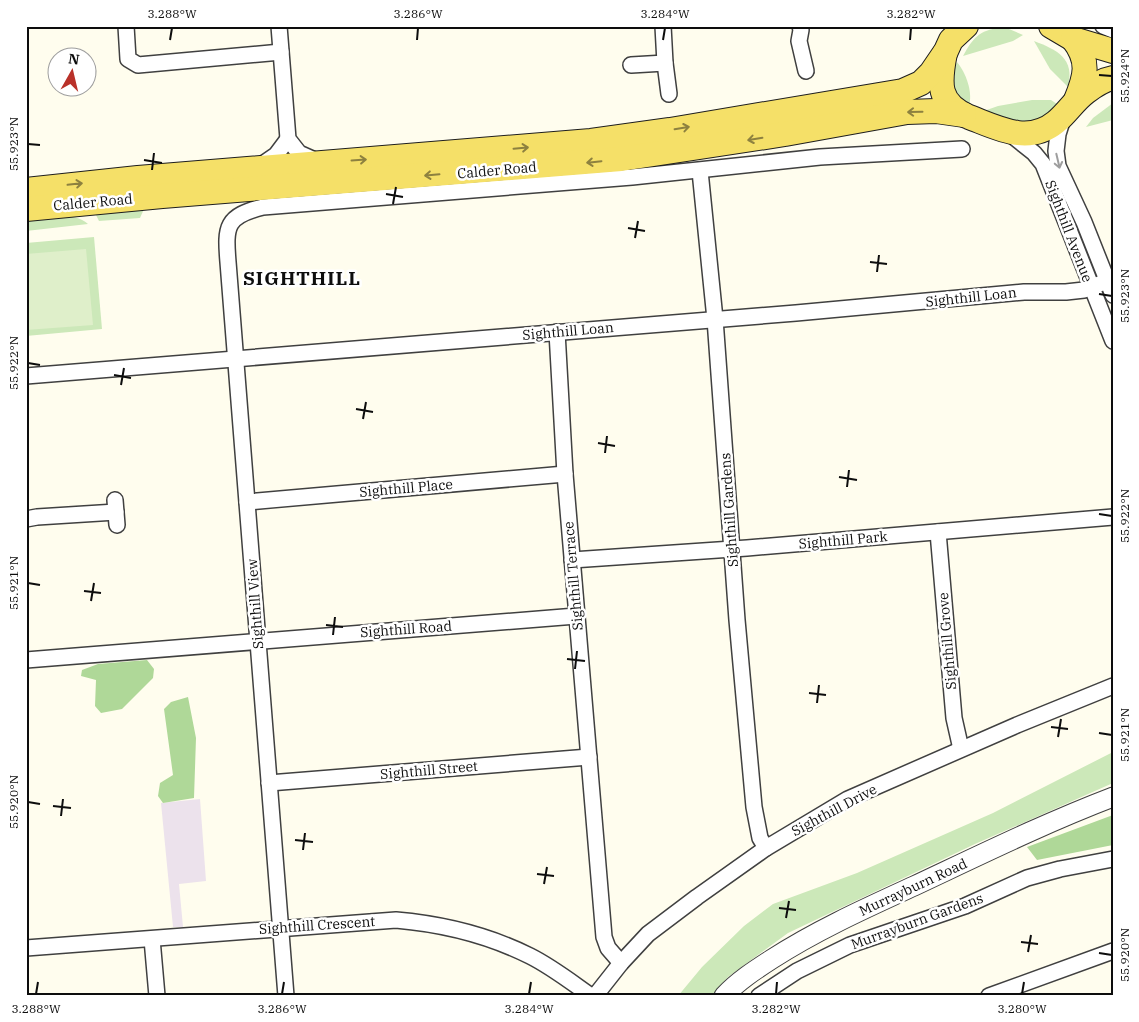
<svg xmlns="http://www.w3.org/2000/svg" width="1139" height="1022" viewBox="0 0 1139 1022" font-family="'IBM Plex Serif',serif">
	<rect width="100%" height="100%" fill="#fffdee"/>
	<path fill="#ece2ec" d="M 200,799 L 206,881 L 179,884 L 183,927 L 173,927 L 161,803 Z"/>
	<g fill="#cce8b9">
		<path d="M 1001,28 L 1009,29 L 1023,35 L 1013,41 L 963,56 C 972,39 980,29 1001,28 Z"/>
		<path d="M 1034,41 C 1057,50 1075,58 1068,87 L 1050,69 Z"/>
		<path d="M 957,62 C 966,73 973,92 969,106 C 953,92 949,82 957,62 Z"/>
		<path d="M 1032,100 L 1051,100 L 1057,104 C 1049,113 1038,124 1024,124 C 1015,124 991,115 981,112 L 998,106 Z"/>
		<path d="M 1113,103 L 1113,120 L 1086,127 L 1093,118 Z"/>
		<path d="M 144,209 L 140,218 L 99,221 L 94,211 Z"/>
		<path d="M 33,217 C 51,217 75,212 88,224 L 26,231 L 26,218 Z"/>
		<path d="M 94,237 L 102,329 L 26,336 L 26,243 Z"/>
		<path d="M 1113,752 L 1113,783 L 975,844 L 788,933 L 728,977 L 712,996 L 678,996 L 702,967 L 744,926 L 773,904 L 857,873 L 993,813 Z"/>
	</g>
	<g fill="#afd898">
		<path d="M 147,660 L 154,669 L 153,678 L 122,709 L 101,713 L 95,706 L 96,680 L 81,676 L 82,670 L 98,664 Z"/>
		<path d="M 188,697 L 196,738 L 194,798 L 163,803 L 158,796 L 160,783 L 173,775 L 164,709 L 171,702 Z"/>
		<path d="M 1113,815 L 1113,845 L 1037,860 L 1027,847 Z"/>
	</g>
	<path fill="#dfefca" d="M 86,249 L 93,325 L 26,330 L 26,254 Z"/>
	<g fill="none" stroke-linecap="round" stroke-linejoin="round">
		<defs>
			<g id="minor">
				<path d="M 126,26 L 128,59 L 138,65 L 281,52"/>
				<path d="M 279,26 L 288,139 L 299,153 L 317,161"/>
				<path d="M 663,26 L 665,63 L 669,94"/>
				<path d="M 800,26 L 801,30 L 799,41 L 806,71"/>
				<path d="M 1103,26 L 1113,30"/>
				<path d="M 631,65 L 665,63"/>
				<path d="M 1064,115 L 1058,134 L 1056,151 L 1058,166 L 1084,222 L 1113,295"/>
				<path d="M 1009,133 L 1034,153 L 1043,164 L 1113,341"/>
				<path d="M 260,166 L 276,155 L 288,139"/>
				<path d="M 700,171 L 715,319 L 737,620 L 754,807 L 760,838 L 766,848"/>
				<path d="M 557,332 L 565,474 L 604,937 L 608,948 L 621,963"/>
				<path d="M 26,376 L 796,313 L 1024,292 L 1066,292 L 1084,290 L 1107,281"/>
				<path d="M 115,500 L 117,525"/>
				<path d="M 247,502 L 565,474"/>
				<path d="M 26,519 L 37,517 L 116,512"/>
				<path d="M 938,532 L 954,718 L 961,749"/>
				<path d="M 572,560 L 747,548 L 1113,517"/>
				<path d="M 26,660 L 576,616"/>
				<path d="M 269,783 L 589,757"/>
				<path d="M 152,939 L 157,996"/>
				<path d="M 26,948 L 396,920 C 442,924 488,935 530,956 C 552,967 571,982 591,996"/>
				<path d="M 286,996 L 228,262 C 225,226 226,216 263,207 L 632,177 L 820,157 L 962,149"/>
				<path d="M 595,996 L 621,963 L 648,934 L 697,897 L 766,848 L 848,799 L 1017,725 L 1113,686"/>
				<path d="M 759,996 L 797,971 L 850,945 L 965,906 L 1027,878 L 1060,869 L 1113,859"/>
				<path d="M 989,996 L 1113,951"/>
			</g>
			<path id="tertiary" d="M 724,996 C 738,981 755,970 772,959 C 817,930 866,908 914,886 C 980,855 1045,823 1113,797"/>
			<g id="primary">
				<path d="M 1051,26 L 1073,39 L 1113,51"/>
				<path d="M 1073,39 C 1090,61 1086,76 1076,100"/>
				<path d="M 945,53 C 939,83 937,104 969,117 C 998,128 1028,145 1056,122 C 1067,113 1074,101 1086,92 C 1094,86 1102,80 1113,78"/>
				<path d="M 26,190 L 138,178 L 591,141 L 670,130 L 903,91 L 921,83 L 931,73 L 946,51 L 951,40 L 966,26"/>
				<path d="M 26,209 L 162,196 L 621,159 L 785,134 L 907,112 L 936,111 L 964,115"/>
			</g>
		</defs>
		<use href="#minor" stroke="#404040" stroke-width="18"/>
		<use href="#tertiary" stroke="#404040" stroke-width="21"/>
		<use href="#primary" stroke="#1e1e1e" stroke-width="26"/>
		<use href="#minor" stroke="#fff" stroke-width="15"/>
		<use href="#tertiary" stroke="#fff" stroke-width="19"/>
		<use href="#primary" stroke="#f5e068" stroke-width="24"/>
	</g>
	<defs><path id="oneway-shaft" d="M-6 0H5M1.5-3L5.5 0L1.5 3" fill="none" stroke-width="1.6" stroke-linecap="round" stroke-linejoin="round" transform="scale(1.25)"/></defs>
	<g stroke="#8d813f">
		<use href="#oneway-shaft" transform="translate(915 112) rotate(179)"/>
		<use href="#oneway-shaft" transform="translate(682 128) rotate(-9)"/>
		<use href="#oneway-shaft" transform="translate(755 139) rotate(171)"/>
		<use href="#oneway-shaft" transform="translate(521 148) rotate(-5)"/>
		<use href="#oneway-shaft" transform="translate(359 160) rotate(-4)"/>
		<use href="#oneway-shaft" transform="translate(594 162) rotate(174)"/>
		<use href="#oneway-shaft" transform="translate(432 175) rotate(175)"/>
		<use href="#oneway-shaft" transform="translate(75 184) rotate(-6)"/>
	</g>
	<use stroke="#9e9e9e" href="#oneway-shaft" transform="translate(1058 161) rotate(77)"/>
	<path fill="none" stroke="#0d0d0d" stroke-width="2" d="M 170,40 L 172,28M 417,40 L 418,28M 663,40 L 665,28M 910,40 L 911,28M 1099,75 L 1112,76M 28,144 L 40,145M 144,160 L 162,163M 152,170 L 154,153M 386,194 L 403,197M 393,204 L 396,187M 628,228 L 645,231M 635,238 L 638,221M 870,262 L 887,264M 877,272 L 879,255M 1099,294 L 1112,296M 28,363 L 40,365M 114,375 L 131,378M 121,385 L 124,368M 356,409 L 373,412M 363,419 L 366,402M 598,443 L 615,446M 605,453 L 607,436M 839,477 L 857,480M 847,487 L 849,470M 1099,514 L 1112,516M 28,583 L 40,585M 84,591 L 101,593M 91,601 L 94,583M 326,625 L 343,627M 333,635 L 335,617M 567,659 L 585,661M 575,669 L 577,651M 809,693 L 826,695M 817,703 L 819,685M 1051,727 L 1068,729M 1099,733 L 1112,735M 1058,737 L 1061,719M 28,802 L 40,804M 53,806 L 71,808M 61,816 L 63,799M 295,840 L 313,842M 303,850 L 305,833M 537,874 L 554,876M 544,884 L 547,867M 779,908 L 796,910M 786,918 L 789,901M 1021,942 L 1038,944M 1028,952 L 1031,935M 1099,953 L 1112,955M 36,994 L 38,982M 282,994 L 284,982M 529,994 L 531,982M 776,994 L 777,982M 1022,994 L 1024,982"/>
	<g text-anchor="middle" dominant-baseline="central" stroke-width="5" stroke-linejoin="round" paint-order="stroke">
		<g font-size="14" fill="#0d0d0d" stroke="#fff">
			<text transform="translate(497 170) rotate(-5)">Calder Road</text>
			<text transform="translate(93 202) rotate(-5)">Calder Road</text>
			<text transform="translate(1069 231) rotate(69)">Sighthill Avenue</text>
			<text transform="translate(971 297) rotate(-6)">Sighthill Loan</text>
			<text transform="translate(568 331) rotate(-5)">Sighthill Loan</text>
			<text transform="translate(406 488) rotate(-5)">Sighthill Place</text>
			<text transform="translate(729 510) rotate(-94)">Sighthill Gardens</text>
			<text transform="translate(843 540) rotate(-5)">Sighthill Park</text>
			<text transform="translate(573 576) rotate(-95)">Sighthill Terrace</text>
			<text transform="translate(255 604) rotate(-94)">Sighthill View</text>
			<text transform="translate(406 629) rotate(-4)">Sighthill Road</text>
			<text transform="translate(947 641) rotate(-95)">Sighthill Grove</text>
			<text transform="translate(429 770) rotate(-5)">Sighthill Street</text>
			<text transform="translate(834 810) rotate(-28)">Sighthill Drive</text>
			<text transform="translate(913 887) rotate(-25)">Murrayburn Road</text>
			<text transform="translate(917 921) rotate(-20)">Murrayburn Gardens</text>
			<text transform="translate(317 925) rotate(-4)">Sighthill Crescent</text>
		</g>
		<g font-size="19" font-weight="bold" letter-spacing="1" fill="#0d0d0d" stroke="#fff">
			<text x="302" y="278">SIGHTHILL</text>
		</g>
	</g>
	<rect width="1139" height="1022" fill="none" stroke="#ffffff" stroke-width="55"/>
	<g transform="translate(72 72) rotate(8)"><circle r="24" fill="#ffffff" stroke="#9e9e9e"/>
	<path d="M0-4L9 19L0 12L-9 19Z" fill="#b93129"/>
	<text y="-8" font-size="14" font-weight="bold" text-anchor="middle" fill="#0d0d0d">N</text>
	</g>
	<rect x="28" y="28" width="1084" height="966" fill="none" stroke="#0d0d0d" stroke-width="2"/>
	<g font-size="12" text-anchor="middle" fill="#0d0d0d">
		<text x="172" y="18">3.288°W</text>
		<text x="418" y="18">3.286°W</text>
		<text x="665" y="18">3.284°W</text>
		<text x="911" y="18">3.282°W</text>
		<text transform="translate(1125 76) rotate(-90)" y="4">55.924°N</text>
		<text transform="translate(14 144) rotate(-90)" y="4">55.923°N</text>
		<text transform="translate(1125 296) rotate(-90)" y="4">55.923°N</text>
		<text transform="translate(14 363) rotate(-90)" y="4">55.922°N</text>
		<text transform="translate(1125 516) rotate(-90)" y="4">55.922°N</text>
		<text transform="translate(14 583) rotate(-90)" y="4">55.921°N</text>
		<text transform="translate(1125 735) rotate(-90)" y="4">55.921°N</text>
		<text transform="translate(14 802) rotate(-90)" y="4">55.920°N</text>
		<text transform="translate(1125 955) rotate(-90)" y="4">55.920°N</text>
		<text x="36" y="1013">3.288°W</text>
		<text x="282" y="1013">3.286°W</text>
		<text x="529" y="1013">3.284°W</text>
		<text x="776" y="1013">3.282°W</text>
		<text x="1022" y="1013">3.280°W</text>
	</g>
</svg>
